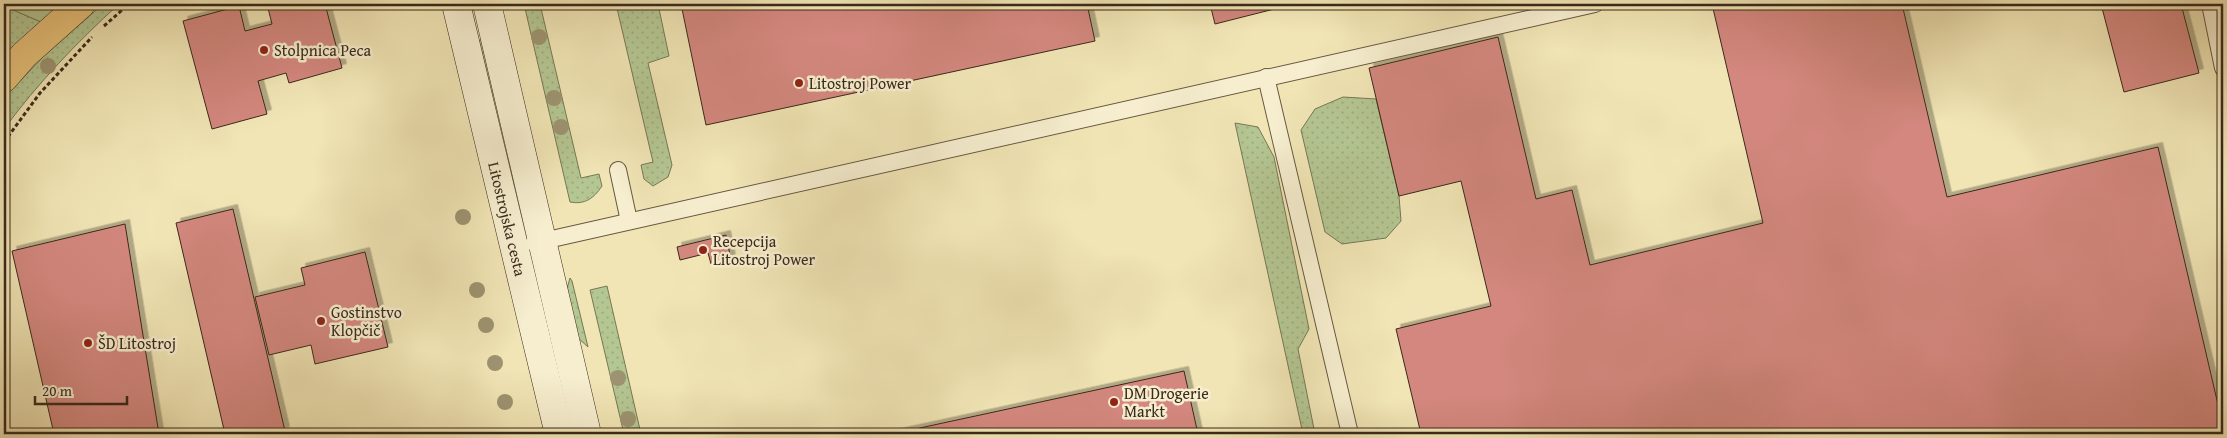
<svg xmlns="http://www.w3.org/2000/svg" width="2227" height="438" viewBox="0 0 2227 438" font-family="'Gentium Book Plus',serif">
	<defs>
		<pattern id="grass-dots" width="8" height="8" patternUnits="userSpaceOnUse" patternTransform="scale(1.25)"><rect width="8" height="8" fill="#b4c692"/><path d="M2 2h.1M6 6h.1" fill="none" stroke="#9caa7d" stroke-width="1.8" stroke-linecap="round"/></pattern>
		<filter id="shadow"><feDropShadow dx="4.5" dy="-4.5" stdDeviation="0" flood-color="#0004"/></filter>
	</defs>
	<rect width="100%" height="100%" fill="#f1e5b5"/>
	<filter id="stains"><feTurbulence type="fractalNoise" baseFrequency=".004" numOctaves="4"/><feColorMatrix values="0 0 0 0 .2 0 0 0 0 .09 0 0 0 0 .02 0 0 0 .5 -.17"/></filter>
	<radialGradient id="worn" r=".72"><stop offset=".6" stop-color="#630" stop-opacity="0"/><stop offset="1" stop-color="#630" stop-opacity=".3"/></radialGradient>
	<g fill="url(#grass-dots)" stroke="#767856">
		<path d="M 103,4 L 119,4 C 77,42 38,83 4,129 L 4,98 L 43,57 Z"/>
		<path d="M 524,4 L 540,4 L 581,178 L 599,174 L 602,186 C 594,198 585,205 570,202 Z"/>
		<path d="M 616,4 L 658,4 L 669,56 L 648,63 L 672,165 L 668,177 L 653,186 L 644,179 L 641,165 L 653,162 Z"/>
		<path d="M 4,6 L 41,22 L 4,60 Z"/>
		<path d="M 484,39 L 519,187 L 512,189 L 477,41 Z"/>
		<path d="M 1343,97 L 1376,99 L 1399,196 L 1401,221 L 1386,238 L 1342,244 L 1325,232 L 1301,130 L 1315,109 Z"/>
		<path d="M 1235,123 L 1258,127 L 1274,157 L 1309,329 L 1298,349 L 1315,434 L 1303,434 Z"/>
		<path d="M 570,278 L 572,281 L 588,347 L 577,337 L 566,292 Z"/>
		<path d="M 607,286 L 641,434 L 624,434 L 590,290 Z"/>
	</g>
	<path fill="#b4c692" stroke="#767856" d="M 4,4 L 64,4 L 41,22 L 4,6 Z"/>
	<g fill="#d3877e" stroke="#39291a" filter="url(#shadow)">
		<path d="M 267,4 L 325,4 L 342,68 L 289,83 L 286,73 L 258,81 L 267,114 L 212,129 L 183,21 L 239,6 L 245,31 L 272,24 Z"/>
		<path d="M 681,4 L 1087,4 L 1095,41 L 706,125 Z"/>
		<path d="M 1210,4 L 1294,4 L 1215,24 Z"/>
		<path d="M 1712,4 L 1902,4 L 1947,197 L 2158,147 L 2223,426 L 2223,434 L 1421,434 L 1396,329 L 1491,306 L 1461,181 L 1399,196 L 1369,68 L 1498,37 L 1536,199 L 1572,190 L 1590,265 L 1763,223 Z"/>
		<path d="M 2101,4 L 2181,4 L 2199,73 L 2124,92 Z"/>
		<path d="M 233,209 L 285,431 L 270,434 L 225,434 L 176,223 Z"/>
		<path d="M 125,224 L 159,434 L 54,434 L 12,251 Z"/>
		<path d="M 726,235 L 731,260 L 711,264 L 708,253 L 680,260 L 677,247 Z"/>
		<path d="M 365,252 L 388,347 L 315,364 L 311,345 L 269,355 L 255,297 L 305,285 L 301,268 Z"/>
		<path d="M 1184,371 L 1198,434 L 892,434 Z"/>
	</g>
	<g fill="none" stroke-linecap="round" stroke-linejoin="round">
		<defs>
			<g id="service">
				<path d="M 2210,4 L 2223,68"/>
				<path d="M 1266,77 L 1350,434"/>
				<path d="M 618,170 L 629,221"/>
				<path d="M 534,243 L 1595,4"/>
			</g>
			<g id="secondary">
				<path id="s1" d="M 456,4 L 559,434"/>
				<path d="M 487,4 L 587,434"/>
			</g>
			<path id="trunk" d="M 4,78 L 24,55 L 81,4"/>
		</defs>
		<use href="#service" stroke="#675841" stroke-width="18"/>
		<use href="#secondary" stroke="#39291a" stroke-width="29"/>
		<use href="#trunk" stroke="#39291a" stroke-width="29"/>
		<g stroke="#39291a" stroke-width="3" stroke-dasharray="4 2.5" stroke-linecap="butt">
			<path d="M 104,26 L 129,4"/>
			<path d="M 4,142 L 40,93 L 92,37"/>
		</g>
		<use href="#service" stroke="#f6eecf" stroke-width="16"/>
		<use href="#secondary" stroke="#f6eecf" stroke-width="28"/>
		<use href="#trunk" stroke="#e8c27a" stroke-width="28"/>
	</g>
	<g fill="#9d9370">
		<circle cx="539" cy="37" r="8"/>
		<circle cx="48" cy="66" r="8"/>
		<circle cx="554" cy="98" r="8"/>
		<circle cx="561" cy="127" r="8"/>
		<circle cx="463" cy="217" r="8"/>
		<circle cx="477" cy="290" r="8"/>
		<circle cx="486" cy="325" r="8"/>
		<circle cx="495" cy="363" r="8"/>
		<circle cx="618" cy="378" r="8"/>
		<circle cx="505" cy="402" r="8"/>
		<circle cx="628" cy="419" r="8"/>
	</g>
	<g fill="#8f2418" stroke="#f6eecf" stroke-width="2">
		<circle cx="264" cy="50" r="5"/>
		<circle cx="799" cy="83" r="5"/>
		<circle cx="703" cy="250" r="5"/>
		<circle cx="321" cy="321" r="5"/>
		<circle cx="88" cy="343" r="5"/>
		<circle cx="1114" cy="402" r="5"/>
	</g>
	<g text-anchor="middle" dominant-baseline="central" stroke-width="5" stroke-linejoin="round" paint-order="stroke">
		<g font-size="16" fill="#39291a" stroke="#f6eecf" text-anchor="start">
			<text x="274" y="50">Stolpnica Peca</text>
			<text x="809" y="83">Litostroj Power</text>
			<text x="713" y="241">Recepcija<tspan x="713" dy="18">Litostroj Power</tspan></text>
			<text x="331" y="312">Gostinstvo<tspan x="331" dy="18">Klopčič</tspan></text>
			<text x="98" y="343">ŠD Litostroj</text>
			<text x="1124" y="393">DM Drogerie<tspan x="1124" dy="18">Markt</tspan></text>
		</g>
		<g font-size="16" fill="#39291a" stroke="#f6eecf">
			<text stroke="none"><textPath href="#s1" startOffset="221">Litostrojska cesta</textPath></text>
		</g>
	</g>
	<rect width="2227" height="438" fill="none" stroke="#f1e5b5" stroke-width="20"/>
	<rect x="5" y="5" width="2217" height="428" fill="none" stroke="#39291a" stroke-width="2.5"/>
	<rect x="10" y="10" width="2207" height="418" fill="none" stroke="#39291a"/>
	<path d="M35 396v8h92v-8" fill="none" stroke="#39291a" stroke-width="2.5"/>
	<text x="42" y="396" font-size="15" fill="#39291a" stroke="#f6eecf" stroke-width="4" paint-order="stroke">20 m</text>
	<rect width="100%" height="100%" filter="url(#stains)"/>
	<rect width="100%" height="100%" fill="url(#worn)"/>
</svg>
